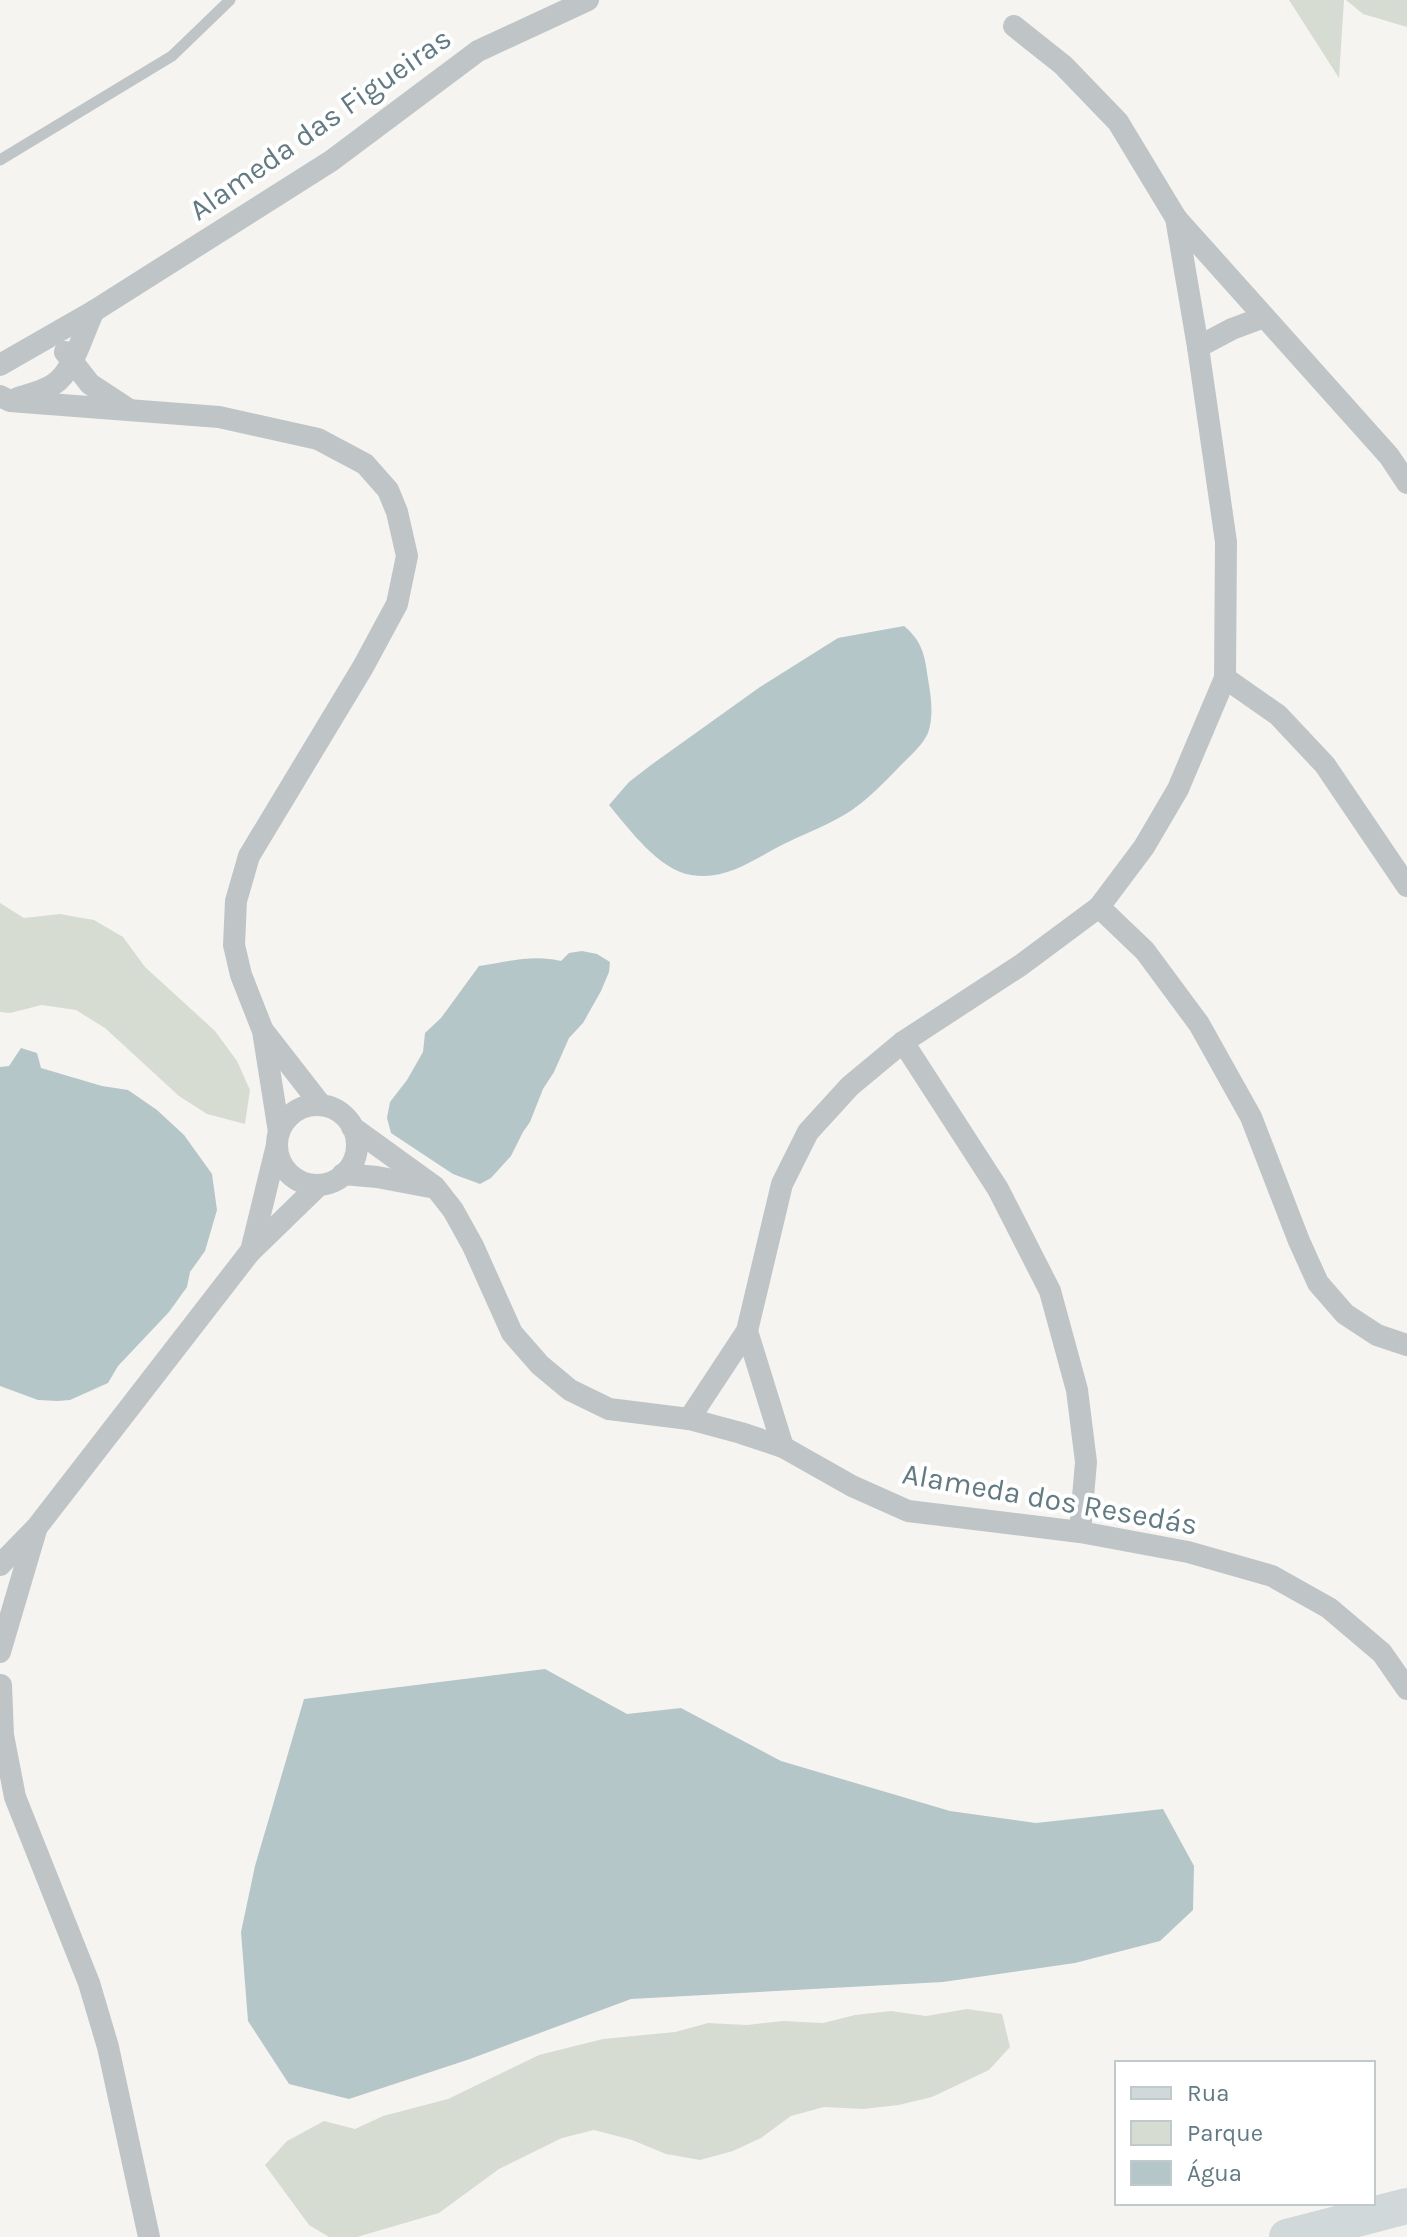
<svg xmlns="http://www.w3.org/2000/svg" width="1407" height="2237" viewBox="0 0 1407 2237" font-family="Karla,sans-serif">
	<rect width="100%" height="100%" fill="#f5f4f1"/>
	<g fill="#d7dcd2">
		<path d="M 1289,0 L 1344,0 L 1339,78 Z"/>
		<path d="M 1346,0 L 1407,0 L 1407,27 L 1363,14 Z"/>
		<path d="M 0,903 L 24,918 L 60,914 L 94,920 L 123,937 L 145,967 L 215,1031 L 237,1061 L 250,1090 L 245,1124 L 207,1114 L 179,1096 L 105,1028 L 76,1010 L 42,1005 L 10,1013 L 0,1012 Z"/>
		<path d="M 967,2009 L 1002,2014 L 1010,2047 L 989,2070 L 932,2097 L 899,2105 L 863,2109 L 824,2107 L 791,2116 L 761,2138 L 733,2151 L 700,2160 L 666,2154 L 632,2140 L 594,2130 L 562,2138 L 499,2169 L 439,2213 L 357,2237 L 329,2237 L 309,2225 L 265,2165 L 287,2141 L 324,2121 L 355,2129 L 383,2116 L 448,2099 L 539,2055 L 603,2039 L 675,2032 L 708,2023 L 747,2025 L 783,2021 L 823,2023 L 855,2015 L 891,2011 L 926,2016 Z"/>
	</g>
	<g fill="#b5c6c8">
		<path d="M 904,626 C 922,641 925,655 928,679 C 931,696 934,716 928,733 C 922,746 911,755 901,765 C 886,781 869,798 852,810 C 831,824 808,832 786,843 C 755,858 728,881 691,875 C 659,870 629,829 609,805 L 629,782 L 651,765 L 760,687 L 838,638 Z"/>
		<path d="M 582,951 L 597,954 L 610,962 L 609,972 L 601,991 L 583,1023 L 569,1038 L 554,1072 L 543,1089 L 530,1122 L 523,1132 L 511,1156 L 491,1178 L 480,1184 L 453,1174 L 391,1133 L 387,1118 L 390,1102 L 407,1080 L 423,1052 L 425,1033 L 441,1018 L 479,966 C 507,962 533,954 561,961 L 569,953 Z"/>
		<path d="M 21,1048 L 37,1053 L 41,1068 L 102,1086 L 128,1090 L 157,1110 L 184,1135 L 212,1174 L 217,1210 L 205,1251 L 190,1272 L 187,1287 L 169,1312 L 118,1366 L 108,1383 L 70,1400 L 57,1401 L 38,1400 L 0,1386 L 0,1067 L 9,1066 Z"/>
		<path d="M 545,1669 L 627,1714 L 681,1708 L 781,1761 L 950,1811 L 1036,1823 L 1163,1809 L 1194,1866 L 1193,1910 L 1160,1941 L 1075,1963 L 943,1982 L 631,1999 L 470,2059 L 349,2099 L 289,2084 L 248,2021 L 241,1932 L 255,1866 L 304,1699 Z"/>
	</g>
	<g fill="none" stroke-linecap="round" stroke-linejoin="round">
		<path stroke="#bfc5c7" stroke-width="11" d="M 0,160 L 172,56 L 230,0"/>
		<g stroke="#bfc5c7" stroke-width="22">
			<path d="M 1014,26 L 1063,65 L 1118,122 L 1176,218 L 1389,456 L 1407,483"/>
			<path d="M 1198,347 L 1232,329 L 1264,317"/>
			<path d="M 65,352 L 90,384 L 128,409"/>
			<path d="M 0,365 L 94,311 L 331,161 L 478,51 L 588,0"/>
			<path d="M 0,396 L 10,401 L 219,417 L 318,439 L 365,464 L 388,490 L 397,512 L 407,556 L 397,604 L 363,667 L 249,856 L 236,901 L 234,945 L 241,975 L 263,1031 L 279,1132"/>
			<path d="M 18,398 C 30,394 44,391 54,384 C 74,371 83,332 94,311"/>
			<path d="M 1225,678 L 1278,715 L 1325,765 L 1407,886"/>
			<path d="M 1099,907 L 1145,951 L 1199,1024 L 1251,1117 L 1299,1241 L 1318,1283 L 1345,1314 L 1377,1335 L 1407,1345"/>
			<path d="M 265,1033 L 321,1105"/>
			<path d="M 903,1042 L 998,1189 L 1050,1291 L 1077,1390 L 1086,1462 L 1080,1532"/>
			<circle cx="317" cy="1145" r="40"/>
			<path d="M 352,1127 L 435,1187 L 453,1210 L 473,1246 L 512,1333 L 540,1365 L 570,1390 L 609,1409 L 689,1419 L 741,1433 L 783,1447 L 852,1486 L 908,1511 L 1080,1532 L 1188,1552 L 1272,1576 L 1329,1608 L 1382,1653 L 1407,1689"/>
			<path d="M 343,1174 L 377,1177 L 430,1187"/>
			<path d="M 251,1251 L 277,1145"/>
			<path d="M 747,1331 L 783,1447"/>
			<path d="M 689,1419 L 747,1331 L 782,1184 L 808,1132 L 850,1086 L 903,1042 L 1021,965 L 1099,907 L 1144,847 L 1178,789 L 1225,678 L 1226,542 L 1198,347 L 1176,218"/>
			<path d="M 0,1565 L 37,1527 L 250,1252 L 319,1185"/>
			<path d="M 0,1652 L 36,1530"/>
			<path d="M 1,1685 L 3,1735 L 15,1797 L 89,1983 L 108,2047 L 149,2237"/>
		</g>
		<path stroke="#d0d8da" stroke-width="36" d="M 1287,2237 L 1407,2206"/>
	</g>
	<g text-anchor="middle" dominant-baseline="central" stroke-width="8" stroke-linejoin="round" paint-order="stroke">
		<g font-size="30" fill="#627a83" stroke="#fff">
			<text transform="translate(320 124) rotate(-35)">Alameda das Figueiras</text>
			<text transform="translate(1050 1499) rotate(10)">Alameda dos Resedás</text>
		</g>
	</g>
	<rect x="1115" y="2061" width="260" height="144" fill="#ffffff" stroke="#c0cacd" stroke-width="2"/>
	<rect x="1131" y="2087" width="40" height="12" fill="#d0d8da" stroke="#c0cacd" stroke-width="2"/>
	<text x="1187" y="2101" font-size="24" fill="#627a83">Rua</text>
	<rect x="1131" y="2121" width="40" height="24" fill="#d7dcd2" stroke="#c0cacd" stroke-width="2"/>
	<text x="1187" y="2141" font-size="24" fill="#627a83">Parque</text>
	<rect x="1131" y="2161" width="40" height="24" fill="#b5c6c8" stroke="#c0cacd" stroke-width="2"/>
	<text x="1187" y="2181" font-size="24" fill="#627a83">Água</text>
</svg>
